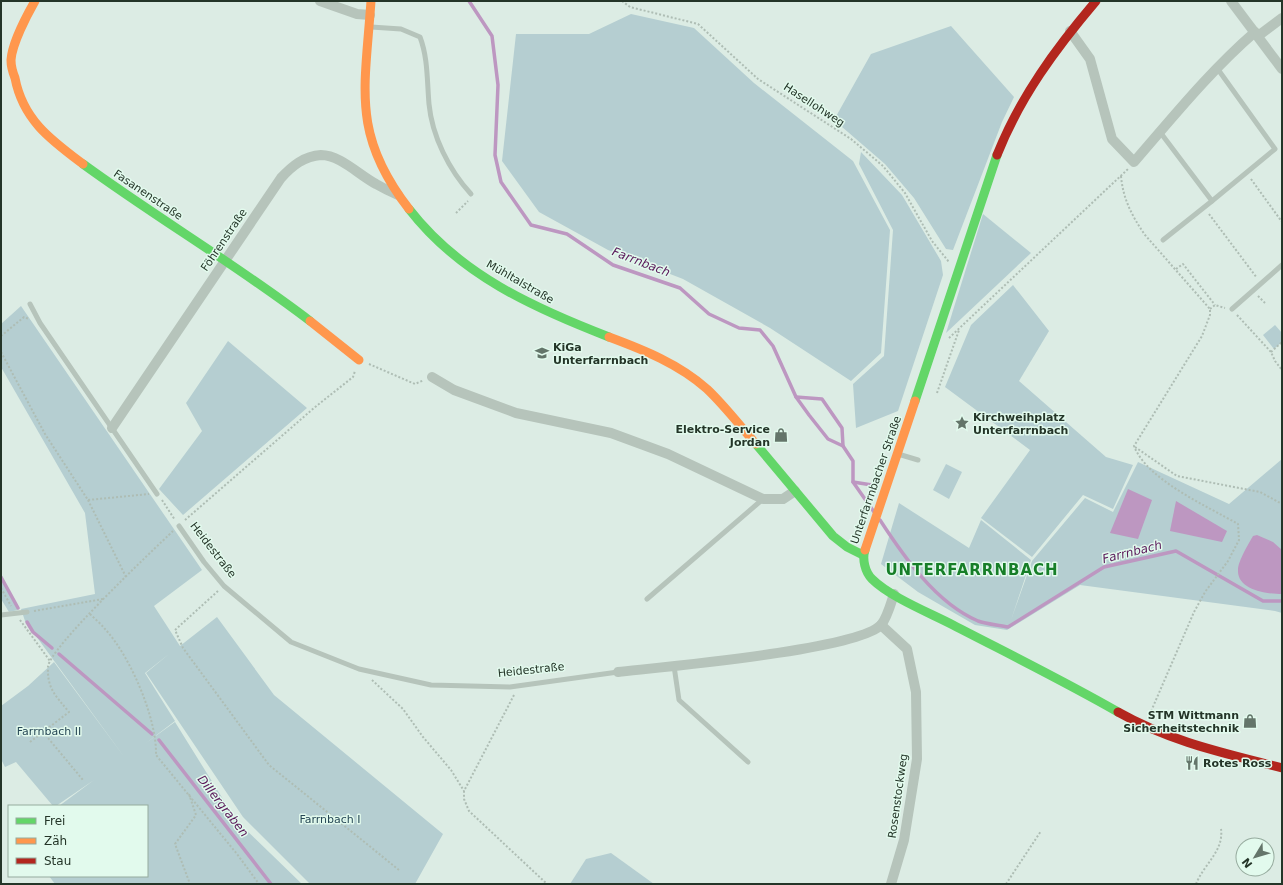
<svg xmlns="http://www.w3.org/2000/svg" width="1283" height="885" viewBox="0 0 1283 885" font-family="'DejaVu Sans',sans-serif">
	<rect width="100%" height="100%" fill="#dcece4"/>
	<g fill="#b5ced1">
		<path d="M 631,14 L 694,28 L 754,83 L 853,161 L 890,230 L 881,353 L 851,381 L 770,328 L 683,279 L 608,250 L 539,212 L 502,161 L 516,34 L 589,34 Z"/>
		<path d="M 951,26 L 1014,97 L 1002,122 L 953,250 L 946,249 L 914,198 L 885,164 L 834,120 L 871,54 Z"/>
		<path d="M 861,152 L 902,195 L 941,261 L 943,275 L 898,411 L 856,428 L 853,384 L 884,356 L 893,230 L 859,164 Z"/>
		<path d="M 983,214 L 1031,253 L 946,333 Z"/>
		<path d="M 1013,285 L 1049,331 L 1019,381 L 1106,457 L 1133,465 L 1113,509 L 1083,495 L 1032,557 L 981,518 L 1030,450 L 945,387 L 971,325 Z"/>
		<path d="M 21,306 L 202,570 L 154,606 L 180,646 L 217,617 L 274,695 L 443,834 L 415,884 L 310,884 L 243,817 L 146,673 L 169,654 L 145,673 L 175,721 L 146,743 L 175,722 L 236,820 L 302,884 L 55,884 L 49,876 L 147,876 L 147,806 L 59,806 L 94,780 L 56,806 L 53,806 L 16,762 L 5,767 L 1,759 L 1,706 L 28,686 L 54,662 L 125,758 L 25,621 L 21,609 L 95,594 L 85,513 L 1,367 L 1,324 Z"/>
		<path d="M 1275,325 L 1282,333 L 1282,342 L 1274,349 L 1263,335 Z"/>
		<path d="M 228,341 L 307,408 L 183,515 L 159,489 L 202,431 L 186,403 Z"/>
		<path d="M 1282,459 L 1282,613 L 1275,611 L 1080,585 L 1007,630 L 975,625 L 918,592 L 881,564 L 899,503 L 969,548 L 981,520 L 1031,560 L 1011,620 L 1032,561 L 1085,498 L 1113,512 L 1138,462 L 1229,504 Z"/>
		<path d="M 946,464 L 962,472 L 949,499 L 933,490 Z"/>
		<path d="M 1,579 L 18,610 L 9,612 L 1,599 Z"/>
		<path d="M 611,853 L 654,884 L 570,884 L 586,859 Z"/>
	</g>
	<g fill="#bd97c1">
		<path d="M 1128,489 L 1152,500 L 1138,539 L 1110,533 Z"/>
		<path d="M 1176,501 L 1227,531 L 1222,542 L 1170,531 Z"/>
		<path d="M 1257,535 L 1273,542 L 1282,550 L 1282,594 C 1267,594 1237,590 1238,570 C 1238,561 1249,543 1253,536 Z"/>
	</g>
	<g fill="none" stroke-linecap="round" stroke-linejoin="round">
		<g stroke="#bd97c1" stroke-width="3.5">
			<path d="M 469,1 L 492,36 L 498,85 L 495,155 L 501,182 L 531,225 L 567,234 L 613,265 L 680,288 L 709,314 L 739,328 L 760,330 L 773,346 L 796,397 L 809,415 L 828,439 L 843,446 L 853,461 L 853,482 L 874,512"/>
			<path d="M 796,397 L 822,399 L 842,428 L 843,446"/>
			<path d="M 853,482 L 872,485"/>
			<path d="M 880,520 C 904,557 936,603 978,621 C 986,624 998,625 1008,627 L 1104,567 L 1176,551 L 1263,601 L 1282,601"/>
			<path d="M 1,577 L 18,608"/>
			<path d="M 27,622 L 33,632 L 52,648"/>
			<path d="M 59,654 L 152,734"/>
			<path d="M 159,740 L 271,884"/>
		</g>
		<g stroke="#aebdb4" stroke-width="2" stroke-dasharray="2 2" stroke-linecap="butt">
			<path d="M 622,1 L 630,7 L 698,24 L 758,79 L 851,139 L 883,166 L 905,193 L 932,241 L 949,262"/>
			<path d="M 1121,176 C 1123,199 1132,216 1145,235 L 1210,309 L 1210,315 L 1202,336 L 1134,446 C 1147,480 1207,506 1238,524 L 1239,540 L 1228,561 L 1205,592 L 1194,612 L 1149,716"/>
			<path d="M 1251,179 L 1282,222"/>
			<path d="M 456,213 L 468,201"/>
			<path d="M 1209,214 L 1257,278"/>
			<path d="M 1176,269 L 1183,264 L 1215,305"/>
			<path d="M 1258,296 L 1265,303"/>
			<path d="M 1210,309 L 1215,305 L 1225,308"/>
			<path d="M 1237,315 L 1271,352 L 1275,361 L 1282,370"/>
			<path d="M 1,336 L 24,317 L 29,319"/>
			<path d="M 949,338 L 1128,169"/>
			<path d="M 1,352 L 45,434 L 88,500 L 149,494"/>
			<path d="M 1271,352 L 1282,342"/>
			<path d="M 369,364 L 415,384 L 424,380"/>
			<path d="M 937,393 L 959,330"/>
			<path d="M 1135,447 L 1177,476 L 1260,492 L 1282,504"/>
			<path d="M 88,500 L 126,577"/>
			<path d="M 162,500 L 175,520"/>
			<path d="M 185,520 L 314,408 L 353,377 L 355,371"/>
			<path d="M 1,588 L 11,606"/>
			<path d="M 218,591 L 175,630 L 183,648 L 269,765 L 399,870"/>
			<path d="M 34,611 L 103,599"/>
			<path d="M 90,614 C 95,619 101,624 105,629 C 130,656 157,718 156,755 L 237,854 L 259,884"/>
			<path d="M 20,620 L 50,661"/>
			<path d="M 372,680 L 403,709 L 423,737 L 451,770 L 464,791"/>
			<path d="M 514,695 L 464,791 L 464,799 L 469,811 L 547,884"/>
			<path d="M 43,732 L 83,780"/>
			<path d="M 30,742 L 69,712 C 56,696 47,689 48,667 C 48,649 154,549 173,531"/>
			<path d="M 189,794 L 196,815 L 175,844 L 190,884"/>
			<path d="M 1006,884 L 1041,831"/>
			<path d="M 1196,884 C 1204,864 1224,851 1221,829"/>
		</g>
		<g stroke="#b6c4bb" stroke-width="5">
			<path d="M 371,27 L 401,29 L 420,37 C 428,58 427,81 429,104 C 432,136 449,170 471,194"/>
			<path d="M 1160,132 L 1212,201 L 1275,149 L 1217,68"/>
			<path d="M 1163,240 L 1212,201"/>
			<path d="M 30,304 L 40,323 L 157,494"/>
			<path d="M 1232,309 L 1282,265"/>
			<path d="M 898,454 L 918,460"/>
			<path d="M 179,526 L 204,562 L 224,586 L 291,642 L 359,669 L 431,685 L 510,687 L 618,672"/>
			<path d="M 647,599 L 763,499"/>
			<path d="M 1,615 L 27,612"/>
			<path d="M 674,666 L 679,700 L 748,762"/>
		</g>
		<g stroke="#b6c4bb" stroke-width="10">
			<path d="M 320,1 L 357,14 L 370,15"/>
			<path d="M 1231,1 L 1282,69"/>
			<path d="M 1070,31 L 1090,59 L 1112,139 L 1134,162 C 1173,117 1210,71 1255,32"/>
			<path d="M 1258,36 L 1282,18"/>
			<path d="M 432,377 L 454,390 L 516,413 L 611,433 L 668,454 L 763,499 L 783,499 L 795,491"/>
			<path d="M 112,428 L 281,178 C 292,166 304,156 321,155 C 340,155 359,175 376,184 C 383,188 391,192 398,195"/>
			<path d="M 881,625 L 907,649 L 916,692 L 917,759 L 904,840 L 891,884"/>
			<path d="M 618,672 C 662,667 857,650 881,625 C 887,618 891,603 894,594"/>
		</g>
		<g stroke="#63d668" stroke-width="9">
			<path d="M 83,164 C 157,218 237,265 310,321"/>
			<path d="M 409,209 C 460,275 534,308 609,337"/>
			<path d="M 915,401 L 997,155"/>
			<path d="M 756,444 L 833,536 L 847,547 L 863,555"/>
			<path d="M 865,550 C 862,559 865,572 872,579 C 890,597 930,613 953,625 C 1009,654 1064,681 1118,712"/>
		</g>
		<g stroke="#ff974d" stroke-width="9">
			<path d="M 35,1 C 27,15 12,44 11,60 C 11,66 13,73 15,78 C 23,120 51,140 83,164"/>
			<path d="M 371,1 C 365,89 351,134 409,209"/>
			<path d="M 310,321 L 359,360"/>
			<path d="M 609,337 C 644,350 679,364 707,389 C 725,406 740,426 756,444"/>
			<path d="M 865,550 L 915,401"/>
		</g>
		<g stroke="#b3261e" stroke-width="9">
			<path d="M 997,155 C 1020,97 1056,48 1096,1"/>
			<path d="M 1118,712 C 1171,742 1224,753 1282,768"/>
		</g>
	</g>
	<defs>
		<symbol id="school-bare" viewBox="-9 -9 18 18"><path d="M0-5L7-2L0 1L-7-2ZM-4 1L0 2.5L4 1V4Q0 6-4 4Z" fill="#64756a" stroke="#e2faed" stroke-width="2.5" paint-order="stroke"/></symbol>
		<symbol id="sight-bare" viewBox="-9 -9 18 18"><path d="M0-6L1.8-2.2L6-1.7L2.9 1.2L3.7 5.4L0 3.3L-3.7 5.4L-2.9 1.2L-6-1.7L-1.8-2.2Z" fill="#64756a" stroke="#e2faed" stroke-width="2.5" paint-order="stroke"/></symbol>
		<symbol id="shop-bare" viewBox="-9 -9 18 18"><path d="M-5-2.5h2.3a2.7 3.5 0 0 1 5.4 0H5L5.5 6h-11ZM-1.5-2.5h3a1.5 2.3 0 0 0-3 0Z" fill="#64756a" stroke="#e2faed" stroke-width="2.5" paint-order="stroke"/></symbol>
		<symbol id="restaurant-bare" viewBox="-9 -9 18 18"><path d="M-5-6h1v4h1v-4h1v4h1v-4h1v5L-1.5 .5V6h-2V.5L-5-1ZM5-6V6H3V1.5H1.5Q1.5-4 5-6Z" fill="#64756a" stroke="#e2faed" stroke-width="2.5" paint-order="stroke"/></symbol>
	</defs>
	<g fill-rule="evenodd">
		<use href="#school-bare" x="532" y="343" width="20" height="20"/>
		<use href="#sight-bare" x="952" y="413" width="20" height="20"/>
		<use href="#shop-bare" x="771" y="425" width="20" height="20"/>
		<use href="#shop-bare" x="1240" y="711" width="20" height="20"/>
		<use href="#restaurant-bare" x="1182" y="753" width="20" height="20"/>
	</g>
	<g text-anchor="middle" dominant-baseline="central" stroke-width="3" stroke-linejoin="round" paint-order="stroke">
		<g font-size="11" fill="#243528" stroke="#e2faed">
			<text transform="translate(814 105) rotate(33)">Hasellohweg</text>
			<text transform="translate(148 195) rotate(34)">Fasanenstraße</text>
			<text transform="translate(224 240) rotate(-56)">Föhrenstraße</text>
			<text transform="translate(520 282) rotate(30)">Mühltalstraße</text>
			<text transform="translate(876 480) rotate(-71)">Unterfarrnbacher Straße</text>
			<text transform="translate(213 550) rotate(52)">Heidestraße</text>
			<text transform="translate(531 670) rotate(-6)">Heidestraße</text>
			<text transform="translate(898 796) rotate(-82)">Rosenstockweg</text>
		</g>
		<g font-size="11" font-weight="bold" fill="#243528" stroke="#e2faed" text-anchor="start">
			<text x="553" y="347">KiGa<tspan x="553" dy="13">Unterfarrnbach</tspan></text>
			<text x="973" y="417">Kirchweihplatz<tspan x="973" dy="13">Unterfarrnbach</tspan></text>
			<text x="770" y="429" text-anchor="end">Elektro-Service<tspan x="770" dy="13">Jordan</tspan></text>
			<text x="1239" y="715" text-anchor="end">STM Wittmann<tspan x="1239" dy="13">Sicherheitstechnik</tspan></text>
			<text x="1203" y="763">Rotes Ross</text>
		</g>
		<g font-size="11" fill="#264755" stroke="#e2faed">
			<text x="49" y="731">Farrnbach II</text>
			<text x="330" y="819">Farrnbach I</text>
		</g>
		<g font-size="12" font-style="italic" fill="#591759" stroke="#e2faed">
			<text transform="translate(641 262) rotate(21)">Farrnbach</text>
			<text transform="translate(1132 552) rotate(-14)">Farrnbach</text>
			<text transform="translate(223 806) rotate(52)">Dillergraben</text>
		</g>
		<g font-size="15" font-weight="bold" letter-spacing="1" fill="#167e28" stroke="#e2faed">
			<text x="972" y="570">UNTERFARRNBACH</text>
		</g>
	</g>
	<rect width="1283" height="885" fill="none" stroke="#243528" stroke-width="4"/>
	<rect x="8" y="805" width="140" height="72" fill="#e2faed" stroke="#96ab9e"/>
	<rect x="16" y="818" width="20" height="6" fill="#63d668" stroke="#96ab9e"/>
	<text x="44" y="825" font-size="12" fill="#243528">Frei</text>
	<rect x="16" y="838" width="20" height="6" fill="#ff974d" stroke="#96ab9e"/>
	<text x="44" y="845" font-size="12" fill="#243528">Zäh</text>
	<rect x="16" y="858" width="20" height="6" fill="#b3261e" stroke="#96ab9e"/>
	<text x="44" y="865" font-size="12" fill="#243528">Stau</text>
	<g transform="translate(1255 857) rotate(232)"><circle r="19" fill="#e2faed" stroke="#96ab9e"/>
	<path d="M0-3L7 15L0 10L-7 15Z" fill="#64756a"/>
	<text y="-6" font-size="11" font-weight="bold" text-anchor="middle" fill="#243528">N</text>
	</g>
</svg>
